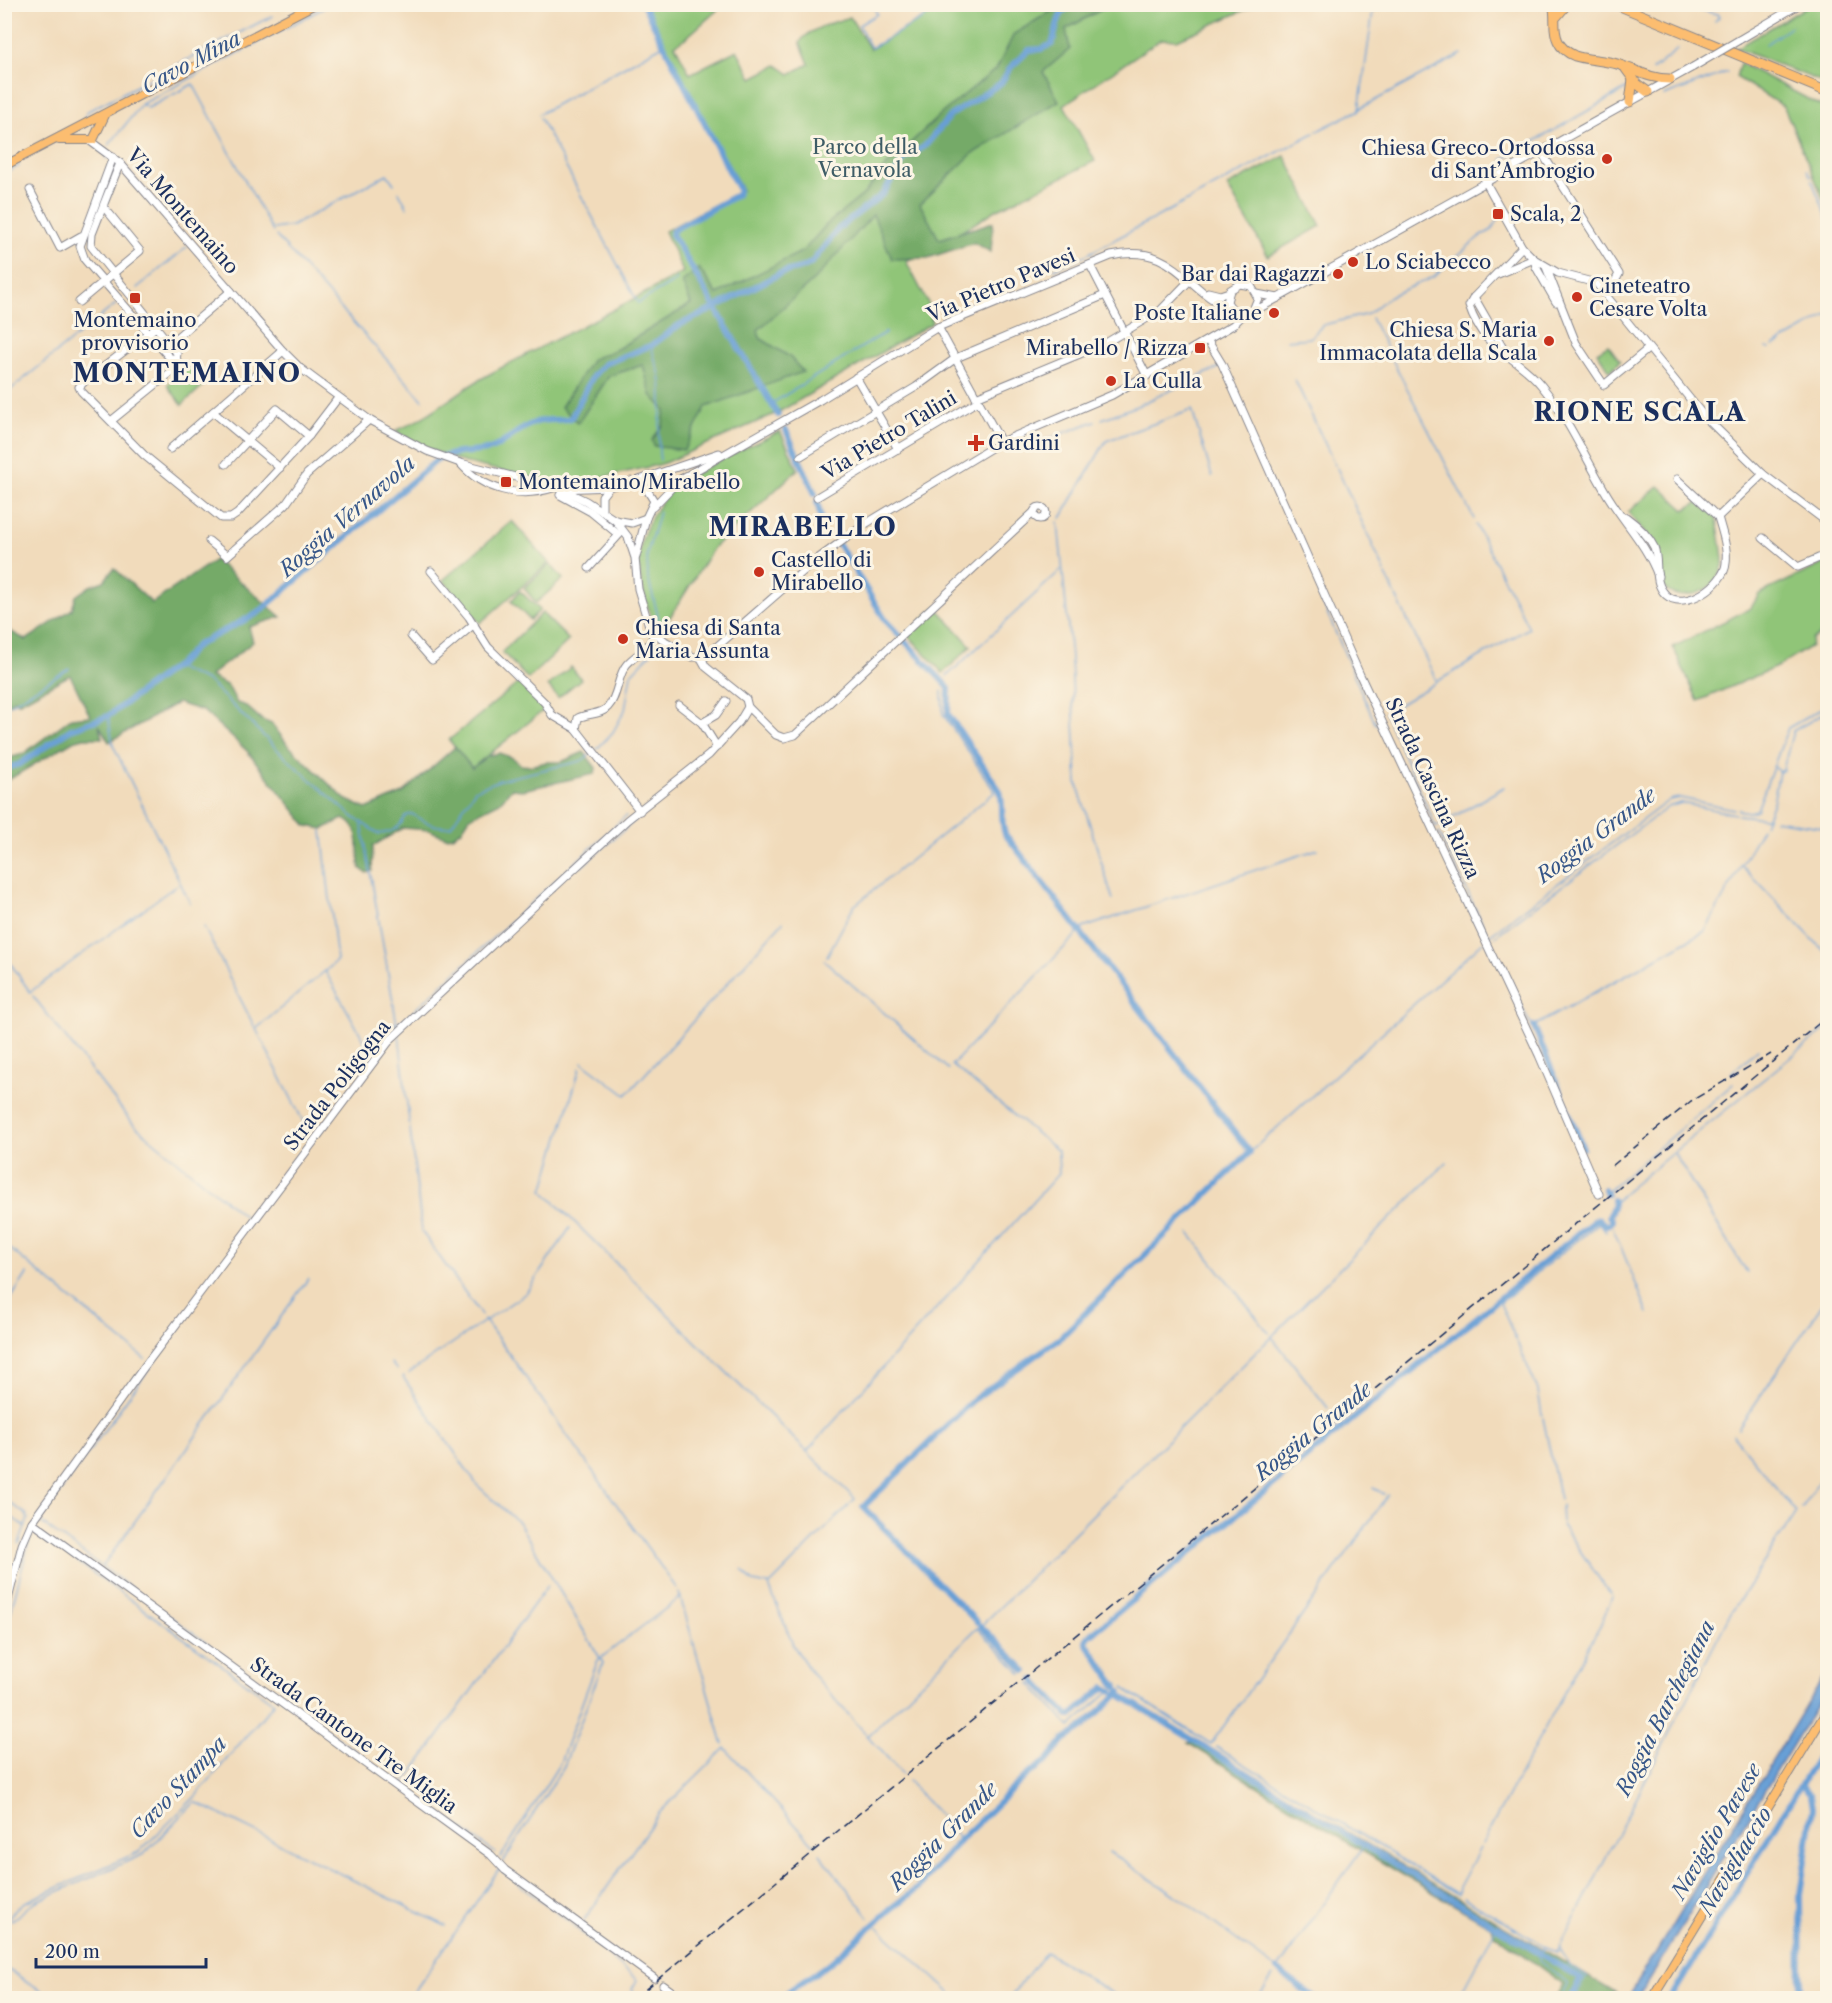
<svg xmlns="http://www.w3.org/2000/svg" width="1832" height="2003" viewBox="0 0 1832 2003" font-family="'Libre Caslon Text',serif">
	<rect width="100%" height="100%" fill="#fcf5e5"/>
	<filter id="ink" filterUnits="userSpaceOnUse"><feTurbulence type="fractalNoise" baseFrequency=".0167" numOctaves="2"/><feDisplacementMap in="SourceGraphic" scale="12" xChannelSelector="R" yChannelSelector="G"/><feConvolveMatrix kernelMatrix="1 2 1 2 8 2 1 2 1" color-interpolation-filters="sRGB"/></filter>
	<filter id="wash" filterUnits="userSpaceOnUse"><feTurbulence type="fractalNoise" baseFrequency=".008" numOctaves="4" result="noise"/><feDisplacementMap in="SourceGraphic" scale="24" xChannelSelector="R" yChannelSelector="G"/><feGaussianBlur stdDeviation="1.35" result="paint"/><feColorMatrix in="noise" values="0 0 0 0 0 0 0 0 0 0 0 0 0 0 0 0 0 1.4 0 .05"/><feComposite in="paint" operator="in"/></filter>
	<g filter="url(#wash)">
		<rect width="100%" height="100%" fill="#f1dbbb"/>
		<g fill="#90c578" stroke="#567a6b" stroke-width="1.5">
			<path d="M 1811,4 L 1827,5 L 1827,84 L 1736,48 Z"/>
			<path d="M 642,5 L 723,5 L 687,37 L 675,45 L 690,74 L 737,50 L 752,78 L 777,65 L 790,74 L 809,64 L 800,42 C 810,28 835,22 850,17 L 870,49 L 945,5 L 1256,5 L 1177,40 L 1161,39 L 1064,105 L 1095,161 L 996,210 L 934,249 L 906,261 L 929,305 L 932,323 L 777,413 L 662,464 L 564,486 L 459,461 L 426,448 L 395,431 C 429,418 456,392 488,375 C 553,339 619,309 683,272 L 665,231 L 742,190 Z"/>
			<path d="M 1740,63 L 1827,109 L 1827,207 L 1784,107 L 1736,77 Z"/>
			<path d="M 1285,156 L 1321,226 L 1268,256 L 1227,186 Z"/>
			<path d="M 1608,345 L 1620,361 L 1610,371 L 1597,352 Z"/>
			<path d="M 188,365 L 205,384 L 182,405 L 167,385 Z"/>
			<path d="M 780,431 L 798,469 L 714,547 L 660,633 C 647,612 636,575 640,550 C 642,530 660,499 675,487 C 700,467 751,446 780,431 Z"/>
			<path d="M 1659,486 L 1685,510 L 1698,502 C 1703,507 1713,513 1716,518 C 1718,523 1724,560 1723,565 C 1719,590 1681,606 1664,588 L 1657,547 L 1628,512 Z"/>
			<path d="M 512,521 L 549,563 L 480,623 L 443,580 Z"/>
			<path d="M 1827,562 L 1827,631 L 1812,639 L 1811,646 L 1781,665 L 1698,701 L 1673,647 L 1751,608 L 1759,594 Z"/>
			<path d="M 550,564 L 563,579 L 536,603 L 524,588 Z"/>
			<path d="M 520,591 L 540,610 L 530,620 L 511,601 Z"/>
			<path d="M 936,607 L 971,646 L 943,673 L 907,634 Z"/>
			<path d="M 542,613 L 569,640 L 528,679 L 502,652 Z"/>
			<path d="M 571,667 L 581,679 L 558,698 L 548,686 Z"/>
			<path d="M 521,681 L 544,710 L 472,768 L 449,740 Z"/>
		</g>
		<g fill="#74aa68" stroke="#486c63" stroke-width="1.5">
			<path d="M 1061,5 L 1110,5 L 1066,29 L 1070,49 L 1043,72 L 1059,101 L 972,154 L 920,204 L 939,239 L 993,222 L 991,252 L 974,243 L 928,258 L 892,259 L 873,215 L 816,278 L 758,330 L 760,338 L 790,357 L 803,372 L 706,407 L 684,450 L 654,446 L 652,440 L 663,425 L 665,410 L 651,395 L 643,365 L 609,376 L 578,423 L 561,407 L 592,359 L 617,349 L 691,304 L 682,282 L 699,268 L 717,294 L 803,251 L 826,225 L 864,194 L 883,169 L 942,113 L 997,68 L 1014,34 Z"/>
			<path d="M 215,560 L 281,617 L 249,627 L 253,642 L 210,676 L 228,686 L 237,703 L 246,706 L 262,720 L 272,724 L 288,745 L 345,799 L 366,809 L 403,793 L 455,747 L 472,768 L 487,756 L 499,753 L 513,758 L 521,765 L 531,766 L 546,762 L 561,762 L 584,752 L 596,768 L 595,774 L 523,790 L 511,789 L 500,802 L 470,817 L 461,831 L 453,836 L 446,837 L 429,830 L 403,828 L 373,846 L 372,871 L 366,873 L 360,868 C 356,852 363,825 343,819 L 323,829 L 307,826 L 247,751 L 203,711 L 177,703 L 109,742 L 99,725 L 102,738 L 84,738 L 73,741 L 5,782 L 5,759 L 23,754 L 71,718 L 90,716 L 70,675 L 18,703 L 15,699 L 5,706 L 5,633 L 8,630 L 26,640 L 72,609 L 76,596 L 90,586 L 104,581 L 114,568 L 152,603 Z"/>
			<path d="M 1196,1741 L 1617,1994 L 1614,1998 L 1555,1998 L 1563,1984 L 1494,1934 L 1492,1927 L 1347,1842 L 1188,1743 Z"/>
		</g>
		<path fill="#679fd5" stroke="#41679a" stroke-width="1.5" d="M 1827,1671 L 1827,1689 L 1638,1998 L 1628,1998 Z"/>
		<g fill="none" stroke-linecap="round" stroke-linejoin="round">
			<g stroke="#679fd5" stroke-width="1.5">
				<path d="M 873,4 L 877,14 L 859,25 L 871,48 L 948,4"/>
				<path d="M 1677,4 L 1717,14 L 1719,17 L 1715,21"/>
				<path d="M 1766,44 L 1792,26"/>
				<path d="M 1652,70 L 1678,49"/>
				<path d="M 1664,96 L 1727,72"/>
				<path d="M 143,105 L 148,108 L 193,84 L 273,232"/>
				<path d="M 1359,109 L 1462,54"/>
				<path d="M 539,114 L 663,45"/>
				<path d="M 84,118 L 88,111 L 272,16"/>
				<path d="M 540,118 L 638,303 L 677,280"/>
				<path d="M 1317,131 L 1359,110 L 1374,4"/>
				<path d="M 109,145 L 142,104 L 331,4"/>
				<path d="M 106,157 L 106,159"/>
				<path d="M 1502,160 L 1626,89"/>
				<path d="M 1807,170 L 1811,177"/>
				<path d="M 4,173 L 19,166"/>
				<path d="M 1812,181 L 1828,219"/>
				<path d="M 399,192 L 407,207"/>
				<path d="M 274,229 L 292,226 L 387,174 L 394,184"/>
				<path d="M 276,236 L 423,400"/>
				<path d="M 1054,269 L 1086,255 L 1314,133"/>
				<path d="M 137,288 L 187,247"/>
				<path d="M 1371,318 L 1474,519"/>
				<path d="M 1287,340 L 1310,338 L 1323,325 L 1368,314 L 1390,296 L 1433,277 L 1479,237 L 1492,230 L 1499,218"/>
				<path d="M 652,345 C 652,357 658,364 660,376 C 666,405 655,433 660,460"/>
				<path d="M 1773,346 L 1828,315"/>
				<path d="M 1766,348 L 1770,349"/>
				<path d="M 1295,380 L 1335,465"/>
				<path d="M 4,395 L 116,304"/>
				<path d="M 771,404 L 886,332"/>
				<path d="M 1102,419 L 1137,406 L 1220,367"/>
				<path d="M 1030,449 L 1032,445 L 1095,421"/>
				<path d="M 1337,468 L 1385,572"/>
				<path d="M 659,512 L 647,554 L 648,578 L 663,635"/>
				<path d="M 1061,518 L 1106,441 L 1192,410 L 1212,476"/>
				<path d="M 1058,522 L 1071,658 L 1077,783 L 1113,900"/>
				<path d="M 1386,575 L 1437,682 L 1385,713 L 1436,827 L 1504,787"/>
				<path d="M 1319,594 L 1375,723 L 1382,728"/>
				<path d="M 175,667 L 209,682 L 284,756 L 353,817 L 379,834 C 392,832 400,829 405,816 L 412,814 C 425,822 436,829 451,826 L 475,790 L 500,780 L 581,761 L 591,754"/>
				<path d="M 947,676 L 1061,570"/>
				<path d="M 1438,681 L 1529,628 L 1476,525"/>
				<path d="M 4,708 L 69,669"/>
				<path d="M 108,716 L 113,745 L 190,903"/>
				<path d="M 597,749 L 613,732 L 625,710 L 631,674 L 651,653"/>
				<path d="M 1779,772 L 1783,770 L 1793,731 L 1828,711"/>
				<path d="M 1734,809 L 1680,798 L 1669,800 L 1488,936 L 1528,1020 L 1534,1026 L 1705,931 L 1762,828"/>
				<path d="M 1738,810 L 1749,812 L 1757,810 L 1788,728 L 1828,705"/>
				<path d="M 1738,815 L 1765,818"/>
				<path d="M 1774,820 L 1828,828"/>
				<path d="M 1764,824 L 1773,803 L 1779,772 L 1773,766"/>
				<path d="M 362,825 L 398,1030"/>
				<path d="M 322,831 L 337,960 L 326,971"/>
				<path d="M 1439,833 L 1488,935"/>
				<path d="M 1741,865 L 1828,955"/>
				<path d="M 581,867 L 650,807"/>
				<path d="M 204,927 L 255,1028"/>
				<path d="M 1495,936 L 1668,807 L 1681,803 L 1735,814"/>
				<path d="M 4,954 L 30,992 L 177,885"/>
				<path d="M 827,956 L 854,906 L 995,792 L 943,714 L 942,691"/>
				<path d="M 824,960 L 948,1069"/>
				<path d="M 33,996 L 134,1125 L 250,1221"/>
				<path d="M 399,1035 L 422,1232 L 481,1315"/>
				<path d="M 582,1062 L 626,1095 L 628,1093 L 783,922"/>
				<path d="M 580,1068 L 543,1191 L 855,1499 L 851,1503"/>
				<path d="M 1731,1073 L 1758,1049"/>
				<path d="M 307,1129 L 256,1029 L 325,971 L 370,1051 L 389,1026 L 404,1020 L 626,816"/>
				<path d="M 1250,1152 L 1483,942"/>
				<path d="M 1674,1153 L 1747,1273"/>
				<path d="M 1606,1192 L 1733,1084"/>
				<path d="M 1614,1204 L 1622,1194 L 1828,1027"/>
				<path d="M 1613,1228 L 1648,1313"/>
				<path d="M 1189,1233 L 1269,1333"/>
				<path d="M 4,1244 L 145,1359"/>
				<path d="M 4,1309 L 27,1274"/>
				<path d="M 484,1319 L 677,1589"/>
				<path d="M 1272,1337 L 1328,1408"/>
				<path d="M 391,1363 L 397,1370"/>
				<path d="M 409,1373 L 526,1293 L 570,1228"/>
				<path d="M 404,1376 L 403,1377 L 477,1485 L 519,1523 L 603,1663 L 564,1766 L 503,1862"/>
				<path d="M 1542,1415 L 1538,1390 L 1500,1303 L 1599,1223 L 1606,1232"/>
				<path d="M 1543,1418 L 1560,1499"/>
				<path d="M 1738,1429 L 1828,1296"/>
				<path d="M 807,1451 L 1059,1173 L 1058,1151 L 952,1065 L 1083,928 L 1318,849"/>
				<path d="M 1373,1488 L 1384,1494"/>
				<path d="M 4,1499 L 26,1514 L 28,1519 L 19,1544"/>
				<path d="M 849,1505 L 769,1586 L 793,1645 L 813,1675 L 902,1774"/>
				<path d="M 1561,1505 L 1562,1525 L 1610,1594"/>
				<path d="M 1802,1508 L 1828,1466"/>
				<path d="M 4,1512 L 24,1526"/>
				<path d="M 43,1515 L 190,1312"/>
				<path d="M 39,1521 L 495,1853"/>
				<path d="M 103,1566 L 308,1279"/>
				<path d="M 742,1570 L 753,1582 L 768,1585"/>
				<path d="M 679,1593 L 723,1744"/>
				<path d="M 981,1626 L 1447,1162"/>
				<path d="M 4,1638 L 32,1529 L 274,1703 L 195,1797 L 139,1852 L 23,1903 L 4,1921"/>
				<path d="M 1030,1683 L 1070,1727 L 1111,1690"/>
				<path d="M 1115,1687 L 1119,1683"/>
				<path d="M 1123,1688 L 1211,1744 L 1388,1495"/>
				<path d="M 868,1736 L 977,1628 L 1022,1674"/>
				<path d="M 1216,1747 L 1458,1894 L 1459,1887 L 1480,1848"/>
				<path d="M 908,1781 L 955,1832 L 959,1841"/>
				<path d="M 403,1785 L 548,1585"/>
				<path d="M 1482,1844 L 1599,1628 L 1612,1597"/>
				<path d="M 1109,1852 L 1184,1901 L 1277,1970 L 1363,1847"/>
				<path d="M 820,1854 L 869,1917"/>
				<path d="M 501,1857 L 560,1763 L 598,1660 L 681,1597"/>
				<path d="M 1463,1897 L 1557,1953 L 1728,1618 L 1796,1512 L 1733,1435"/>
				<path d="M 11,1921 L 34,1902 L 144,1854 L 195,1802 L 446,1926"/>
				<path d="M 582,1923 L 660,1812 L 725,1748 L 814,1845"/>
				<path d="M 878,1927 L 956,1998"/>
				<path d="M 1560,1949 L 1570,1966 L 1587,1977 L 1575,1998"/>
				<path d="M 1540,1954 L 1539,1961 L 1568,1982 L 1560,1998"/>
				<path d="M 4,1967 L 53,1998"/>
				<path d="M 410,1998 L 499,1869 L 567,1920 L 637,1980 L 632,1989 L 634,1993"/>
				<path d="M 1009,1998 L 1046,1952 L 1120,1998"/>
				<path d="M 1258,1998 L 1273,1976"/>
				<path d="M 1458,1998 L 1498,1924 L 1543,1951 L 1546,1947"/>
			</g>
			<g stroke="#679fd5" stroke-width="6">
				<path d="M 643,4 L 665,47"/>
				<path d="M 667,51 L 739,190 L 737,195 L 673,230 L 672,234 L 778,415"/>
				<path d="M 718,306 L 781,273 L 804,267 L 812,262 L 839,228 L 883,194 L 904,159 L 925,146 L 951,115 L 1001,83 L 1010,68 L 1029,50 L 1041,49 L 1052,44 C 1058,28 1056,8 1076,4"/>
				<path d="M 786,430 L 815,494"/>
				<path d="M 817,502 L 822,522"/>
				<path d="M 839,545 L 886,621 L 949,688 L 948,714 L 1000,791 C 1004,806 1000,820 1005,834 L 1250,1152 L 1060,1338 L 973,1400 L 863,1507 L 977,1622"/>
				<path d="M 4,769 L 20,764 L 71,729 L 108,716 L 181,662 L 197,645 L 258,613 L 437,460 C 454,450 468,454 486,450 C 505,446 516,429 534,423 C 547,418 559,422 571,418 L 593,376 L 604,364 L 652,345 L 679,325 L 711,310"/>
				<path d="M 1534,1026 L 1583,1148"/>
				<path d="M 1604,1189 L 1607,1194"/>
				<path d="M 1609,1224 L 1612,1221 L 1609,1216 L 1614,1204 L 1613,1200"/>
				<path d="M 981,1626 L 1026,1671"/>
				<path d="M 1034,1680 L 1068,1715 L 1072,1715 L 1105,1687 L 1112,1691"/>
				<path d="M 1117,1687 L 1088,1646 L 1086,1641 L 1088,1637 L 1595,1220 L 1599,1219 L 1606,1226"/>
				<path d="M 1120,1695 L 1581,1979 L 1570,1998"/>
				<path d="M 1801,1785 L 1811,1795 L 1813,1808 L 1800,1894 L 1801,1998"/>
				<path d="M 1277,1970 L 1315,1998"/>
				<path d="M 784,1998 L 789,1991 L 830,1963 L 891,1909 L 917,1889 L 959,1841 L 1027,1775 L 1047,1761 L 1064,1740 L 1081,1729 L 1120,1692"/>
				<path d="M 1671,1998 L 1828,1740"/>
			</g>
		</g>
	</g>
	<g filter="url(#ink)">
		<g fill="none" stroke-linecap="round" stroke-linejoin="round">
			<defs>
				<g id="minor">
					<path d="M 1739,40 L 1800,4"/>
					<path d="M 90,141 L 120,163 L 283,351 L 300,368 L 371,421 L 427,451 L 460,463 L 559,488 L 586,501 L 615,520 L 632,523 L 646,518"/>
					<path d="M 1540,150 L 1619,274 L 1613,285 L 1604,290"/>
					<path d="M 113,157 L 80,246 L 85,260 L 169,357 L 177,360"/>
					<path d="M 1485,181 L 1522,247 L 1534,259 L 1558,273 L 1596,283 L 1703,415 L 1763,474 L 1828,523"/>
					<path d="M 30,190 L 60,248 L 81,236"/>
					<path d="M 1522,247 L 1474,297 L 1469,306 C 1484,352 1516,354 1541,385 C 1568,418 1584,455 1605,491 C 1622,521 1646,543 1658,576"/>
					<path d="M 1534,259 L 1536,267 L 1556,302"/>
					<path d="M 1090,265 L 1147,376"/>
					<path d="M 1546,267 L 1576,343 L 1604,385 L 1648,349"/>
					<path d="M 1498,274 L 1534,259"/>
					<path d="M 1208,292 L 1220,295 L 1229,292"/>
					<path d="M 1257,294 L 1278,298"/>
					<path d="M 1474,297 L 1508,356"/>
					<path d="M 79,302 L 140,251 L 104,207"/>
					<path d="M 1253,310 L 1258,298 L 1251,286 L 1240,284 L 1230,290 L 1227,302 L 1234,312 L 1243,315 L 1260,308 L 1693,67"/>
					<path d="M 156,327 L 84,382 L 79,387 L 81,391 L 144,455 L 221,518 L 231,518 L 237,514 L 309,436 L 338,398"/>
					<path d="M 938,327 L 1001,442"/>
					<path d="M 1208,341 L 1222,364 L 1360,675 L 1539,1055 L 1599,1194"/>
					<path d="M 170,343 L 231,291"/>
					<path d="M 856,377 L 898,449"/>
					<path d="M 976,397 L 1104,344 L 1161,310 L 1191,279"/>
					<path d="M 213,412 L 280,468"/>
					<path d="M 111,421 L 175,369 L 177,353 L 91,246 L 92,234 L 120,163"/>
					<path d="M 170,449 L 283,351"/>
					<path d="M 801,456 L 916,387 L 956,358 L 1105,295"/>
					<path d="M 460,463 C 483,490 519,499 553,488"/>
					<path d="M 226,464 L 277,409 L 309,436"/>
					<path d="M 1677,479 L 1718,517"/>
					<path d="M 636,481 L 719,453"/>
					<path d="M 562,489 L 609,487 L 631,481 L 644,485 L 654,501 L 646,518 L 636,557"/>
					<path d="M 560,495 L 591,512 L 619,535 L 589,568"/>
					<path d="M 817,497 L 978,401"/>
					<path d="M 653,507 L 679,480 L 820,400 L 938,327 L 1111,256 C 1174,242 1184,289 1231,310"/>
					<circle cx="1040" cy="513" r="6"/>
					<path d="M 602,510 L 602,496 L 609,487"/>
					<path d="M 1626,517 C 1637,525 1648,534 1654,547 C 1660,563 1652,582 1666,595 C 1685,612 1725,584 1726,563 C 1728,547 1722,532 1718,517"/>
					<path d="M 1718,517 L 1763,474"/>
					<path d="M 615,520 L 628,537 L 635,558 L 638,589 L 650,629 L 665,641 L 693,657 L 705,657 L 816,560 L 867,523 L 1001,442 L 1112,395 L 1233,325 L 1243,315"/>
					<path d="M 1763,538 L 1798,567 L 1828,554"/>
					<path d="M 209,541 L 227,556 L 286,504 L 307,474 L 369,420"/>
					<path d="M 431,571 L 469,617 L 488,647 L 545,703 L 552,715 L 576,729"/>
					<path d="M 411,636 L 432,660 L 474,624"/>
					<path d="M 679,705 L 702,723 L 717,747"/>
					<path d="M 748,707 L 776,735 L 784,738 L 795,735 L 1035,511"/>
					<path d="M 702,723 L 716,715 L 726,701"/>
					<path d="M 640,811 L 576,729 L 578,718 C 588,713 601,715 608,707 C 619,695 617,675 627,664 C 638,652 650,650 654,633"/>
					<path d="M 32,1522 L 491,1855 L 505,1870 L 654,1978"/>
					<path d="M 4,1615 L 22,1545 L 32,1522 L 144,1367 L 391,1039 L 627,820 L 709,755 L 739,722 L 748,707 L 746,699 L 706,667 L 701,658"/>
					<path d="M 663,1985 L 681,1998"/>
				</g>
				<g id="major">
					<path d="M 59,140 L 93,140 L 105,115"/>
					<path d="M 4,166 L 315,4"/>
					<path d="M 1652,1998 L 1828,1709"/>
				</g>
				<g id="highway">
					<path d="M 1553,4 C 1557,17 1552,29 1558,41 C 1561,48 1568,53 1575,56 C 1588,60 1603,60 1617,64 C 1636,70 1650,79 1670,79"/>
					<path d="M 1615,4 L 1828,92"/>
					<path d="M 1557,16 L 1567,4"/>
					<path d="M 1626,69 L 1637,84 L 1648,92"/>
					<path d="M 1630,102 L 1633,79"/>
				</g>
			</defs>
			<use href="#minor" stroke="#86858c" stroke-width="9"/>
			<use href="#major" stroke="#86858c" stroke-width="10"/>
			<use href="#highway" stroke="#86858c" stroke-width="11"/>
			<use href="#minor" stroke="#fff" stroke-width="7"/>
			<use href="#major" stroke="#fcbd6f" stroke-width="8"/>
			<use href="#highway" stroke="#fcbd6f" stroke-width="9"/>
			<g stroke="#1b2f5e" stroke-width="1.5" stroke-dasharray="9 4.5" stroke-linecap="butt">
				<path d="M 1612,1166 L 1691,1101 L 1771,1054"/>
				<path d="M 635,1998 L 1828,1016"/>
			</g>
			<defs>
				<path id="minor-bridge" d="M 1693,67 L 1739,40"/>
			</defs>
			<use href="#minor-bridge" stroke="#86858c" stroke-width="9" stroke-linecap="butt"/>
			<use href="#minor-bridge" stroke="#fff" stroke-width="7"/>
		</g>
	</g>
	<g fill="#c8321e" stroke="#fcf5e5" stroke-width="2">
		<circle cx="1607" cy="159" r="6"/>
		<rect x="1492" y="208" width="12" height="12" rx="3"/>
		<circle cx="1353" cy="262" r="6"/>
		<circle cx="1338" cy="274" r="6"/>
		<circle cx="1577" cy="297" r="6"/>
		<rect x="129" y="292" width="12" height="12" rx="3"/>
		<circle cx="1274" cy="313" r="6"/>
		<circle cx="1549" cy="341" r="6"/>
		<rect x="1194" y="342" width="12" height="12" rx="3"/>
		<circle cx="1111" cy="381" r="6"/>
		<path d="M973 434h6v6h6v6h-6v6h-6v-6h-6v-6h6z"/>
		<rect x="500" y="476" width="12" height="12" rx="3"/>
		<circle cx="759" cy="572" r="6"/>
		<circle cx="623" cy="639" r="6"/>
	</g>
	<g text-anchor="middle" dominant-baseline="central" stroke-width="6" stroke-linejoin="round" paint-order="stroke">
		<g font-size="20" fill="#3e5c66" stroke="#fcf5e5">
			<text x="865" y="147">Parco della<tspan x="865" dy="23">Vernavola</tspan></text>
		</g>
		<g font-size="20" fill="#1b2f5e" stroke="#fcf5e5" text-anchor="start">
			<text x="1595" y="148" text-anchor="end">Chiesa Greco-Ortodossa<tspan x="1595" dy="23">di Sant’Ambrogio</tspan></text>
			<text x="1510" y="214">Scala, 2</text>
			<text x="1365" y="262">Lo Sciabecco</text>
			<text x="1326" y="274" text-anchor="end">Bar dai Ragazzi</text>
			<text x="1589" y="286">Cineteatro<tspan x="1589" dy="23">Cesare Volta</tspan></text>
			<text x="1262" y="313" text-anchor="end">Poste Italiane</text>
			<text x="135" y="320" text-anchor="middle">Montemaino<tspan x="135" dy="23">provvisorio</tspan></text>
			<text x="1537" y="330" text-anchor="end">Chiesa S. Maria<tspan x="1537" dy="23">Immacolata della Scala</tspan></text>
			<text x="1188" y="348" text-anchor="end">Mirabello / Rizza</text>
			<text x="1123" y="381">La Culla</text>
			<text x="988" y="443">Gardini</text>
			<text x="518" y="482">Montemaino/Mirabello</text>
			<text x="771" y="560">Castello di<tspan x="771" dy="23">Mirabello</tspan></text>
			<text x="635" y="628">Chiesa di Santa<tspan x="635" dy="23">Maria Assunta</tspan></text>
		</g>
		<g font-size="20" fill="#1b2f5e" stroke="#fcf5e5">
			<text transform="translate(183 211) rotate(49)">Via Montemaino</text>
			<text transform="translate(1001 285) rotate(-23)">Via Pietro Pavesi</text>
			<text transform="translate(889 435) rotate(-31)">Via Pietro Talini</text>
			<text transform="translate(1433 788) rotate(65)">Strada Cascina Rizza</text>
			<text transform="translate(337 1085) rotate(-52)">Strada Poligogna</text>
			<text transform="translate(354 1735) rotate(36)">Strada Cantone Tre Miglia</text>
		</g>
		<g font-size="21" font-style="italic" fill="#365688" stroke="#fcf5e5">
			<text transform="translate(191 62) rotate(-28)">Cavo Mina</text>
			<text transform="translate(347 516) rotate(-41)">Roggia Vernavola</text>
			<text transform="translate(1596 835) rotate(-37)">Roggia Grande</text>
			<text transform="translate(1313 1431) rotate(-39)">Roggia Grande</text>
			<text transform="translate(1665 1708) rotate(-63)">Roggia Barchegiana</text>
			<text transform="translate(178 1787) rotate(-47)">Cavo Stampa</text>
			<text transform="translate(1716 1831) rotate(-59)">Naviglio Pavese</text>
			<text transform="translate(943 1836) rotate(-45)">Roggia Grande</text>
			<text transform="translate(1735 1861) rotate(-59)">Navigliaccio</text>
		</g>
		<g font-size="26" font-weight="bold" letter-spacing="1.5" fill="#1b2f5e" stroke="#fcf5e5">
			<text x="187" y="373">MONTEMAINO</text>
			<text x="1640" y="412">RIONE SCALA</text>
			<text x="803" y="527">MIRABELLO</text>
		</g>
	</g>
	<rect width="1832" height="2003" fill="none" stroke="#fcf5e5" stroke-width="24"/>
	<path d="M36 1958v9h170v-9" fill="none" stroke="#1b2f5e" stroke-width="3"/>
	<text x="45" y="1958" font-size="18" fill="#1b2f5e" stroke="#fcf5e5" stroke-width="4.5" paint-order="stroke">200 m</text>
</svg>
